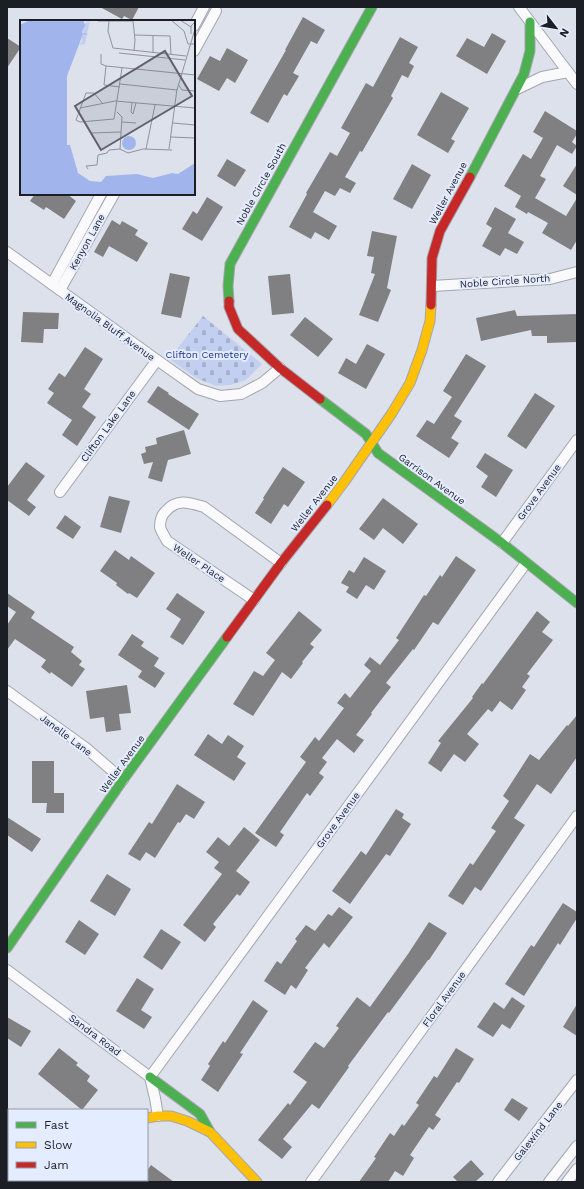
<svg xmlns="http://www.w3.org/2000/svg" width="584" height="1189" viewBox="0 0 584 1189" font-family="'Work Sans',sans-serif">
	<defs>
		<pattern id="cemetery-stones" width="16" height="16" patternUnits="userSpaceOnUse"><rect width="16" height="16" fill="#c3cff1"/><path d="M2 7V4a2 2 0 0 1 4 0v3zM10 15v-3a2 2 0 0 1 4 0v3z" fill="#a7b1ce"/></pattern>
	</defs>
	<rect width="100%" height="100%" fill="#dde1eb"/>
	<path fill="url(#cemetery-stones)" d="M 203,316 L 262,364 L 246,380 L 230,385 L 216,386 L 196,378 L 169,359 Z"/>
	<g fill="#808082">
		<path d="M 100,7 L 139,7 L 132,20 L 124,16 L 122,19 Z"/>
		<path d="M 303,17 L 325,30 L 317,44 L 311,41 L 293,73 L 299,76 L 287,96 L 284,94 L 268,123 L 250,113 L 286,50 L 285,50 Z"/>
		<path d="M 492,33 L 506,41 L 487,74 L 456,56 L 467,38 L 484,47 Z"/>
		<path d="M 400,37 L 418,47 L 409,63 L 414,66 L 408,78 L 402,75 L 391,96 L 393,98 L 362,152 L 360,151 L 345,177 L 356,183 L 350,193 L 340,188 L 335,196 L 325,191 L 313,212 L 337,226 L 329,240 L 315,232 L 311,239 L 289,227 L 307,194 L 306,193 L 330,152 L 337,156 L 350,133 L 341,128 L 366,83 L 373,87 Z"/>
		<path d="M 7,38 L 21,47 L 7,68 Z"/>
		<path d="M 227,48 L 248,60 L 235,83 L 227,78 L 219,91 L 197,79 L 210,56 L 220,61 Z"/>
		<path d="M 441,92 L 469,108 L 451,139 L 455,141 L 448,153 L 417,135 Z"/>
		<path d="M 545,111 L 577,131 L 577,134 L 572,142 L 577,146 L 572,154 L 557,145 L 540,176 L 546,179 L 535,198 L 566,216 L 577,198 L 577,240 L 571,250 L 542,233 L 548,223 L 528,212 L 527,214 L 515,207 L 521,196 L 504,186 L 523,154 L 531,159 L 543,138 L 533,132 Z"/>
		<path d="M 227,159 L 246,170 L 235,187 L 217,176 Z"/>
		<path d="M 412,164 L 431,175 L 412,209 L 393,199 Z"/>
		<path d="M 577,164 L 577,195 L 563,186 Z"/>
		<path d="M 35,194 L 67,194 L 76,201 L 64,219 L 46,207 L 44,210 L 30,201 Z"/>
		<path d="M 207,197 L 223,207 L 202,241 L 182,229 L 193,211 L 197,214 Z"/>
		<path d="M 495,207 L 516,219 L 508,233 L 524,242 L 517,254 L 505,248 L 500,256 L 482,246 L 492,228 L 486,224 Z"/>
		<path d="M 112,220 L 120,225 L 122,221 L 138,230 L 135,235 L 148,243 L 137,262 L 109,246 L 103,257 L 94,252 Z"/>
		<path d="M 372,231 L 397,236 L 387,288 L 391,290 L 378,322 L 359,315 L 375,274 L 371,273 L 374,257 L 367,256 Z"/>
		<path d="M 170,273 L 190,277 L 181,318 L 161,314 Z"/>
		<path d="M 290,274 L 294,313 L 272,315 L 268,276 Z"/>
		<path d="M 515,310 L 517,316 L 577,314 L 577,342 L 547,343 L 547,336 L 532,336 L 531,330 L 481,341 L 476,318 Z"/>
		<path d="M 23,312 L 59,313 L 58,329 L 44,329 L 43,343 L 21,342 Z"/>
		<path d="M 305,317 L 333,339 L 318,357 L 290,335 Z"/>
		<path d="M 367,344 L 385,354 L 366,389 L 338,373 L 346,358 L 356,364 Z"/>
		<path d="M 85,347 L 103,359 L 84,389 L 91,394 L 82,407 L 96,417 L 77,446 L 62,435 L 72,420 L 47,403 L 54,393 L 48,389 L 59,373 L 65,377 Z"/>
		<path d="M 466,354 L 486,366 L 454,416 L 462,421 L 451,438 L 459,443 L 449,458 L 416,436 L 427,420 L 434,424 L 452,397 L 443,391 Z"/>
		<path d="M 158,386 L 169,393 L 168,394 L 199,414 L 189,430 L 147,402 Z"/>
		<path d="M 535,393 L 555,406 L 526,449 L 507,436 Z"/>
		<path d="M 184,430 L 191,454 L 168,460 L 162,482 L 148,478 L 153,462 L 144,464 L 141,454 L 146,452 L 145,447 L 157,444 L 156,438 Z"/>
		<path d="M 485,453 L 513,470 L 496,497 L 481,487 L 488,476 L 476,467 Z"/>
		<path d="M 26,462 L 45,476 L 27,500 L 36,507 L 29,516 L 7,500 L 7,487 Z"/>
		<path d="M 283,467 L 305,482 L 288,507 L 284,504 L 271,524 L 255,513 L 264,499 L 263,498 Z"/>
		<path d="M 109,496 L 130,501 L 121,533 L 100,527 Z"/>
		<path d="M 383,498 L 418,524 L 403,544 L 383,528 L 374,540 L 359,529 Z"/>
		<path d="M 65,515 L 81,527 L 73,539 L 56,528 Z"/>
		<path d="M 115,550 L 129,560 L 131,556 L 155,573 L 137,598 L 129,593 L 128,594 L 116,585 L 117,583 L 100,571 Z"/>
		<path d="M 456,556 L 476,570 L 438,625 L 433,622 L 414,650 L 413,649 L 386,683 L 391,687 L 371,713 L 372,714 L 356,735 L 364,740 L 354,753 L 337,739 L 322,758 L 327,762 L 319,773 L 324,777 L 310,796 L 307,793 L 280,832 L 284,835 L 276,847 L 255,833 L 306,762 L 300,757 L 315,737 L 319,741 L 344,708 L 337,703 L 345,693 L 350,698 L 371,671 L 364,665 L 370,657 L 380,665 L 399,640 L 396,638 L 424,595 L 426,596 L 440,575 L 442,577 Z"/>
		<path d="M 364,557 L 386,571 L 374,590 L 366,585 L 357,599 L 346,592 L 349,587 L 341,583 L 349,570 L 354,573 Z"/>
		<path d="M 7,593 L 35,612 L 31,618 L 74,647 L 71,652 L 82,661 L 79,665 L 85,669 L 72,687 L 51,672 L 50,674 L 41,667 L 46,660 L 15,639 L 7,650 L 7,625 L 16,612 L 7,606 Z"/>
		<path d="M 177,593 L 205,612 L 183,645 L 170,637 L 181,619 L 166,609 Z"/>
		<path d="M 299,611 L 322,630 L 310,644 L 314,647 L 302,662 L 303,663 L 291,679 L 282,672 L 253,716 L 233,704 L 254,671 L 263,676 L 275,660 L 266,653 Z"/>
		<path d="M 537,611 L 550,622 L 542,632 L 553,640 L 527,674 L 530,676 L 522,687 L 526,690 L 512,710 L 500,701 L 492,712 L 488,709 L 467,734 L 479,744 L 465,762 L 454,754 L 441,772 L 428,763 L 441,743 L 438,741 L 473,698 L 472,697 L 482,683 L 483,684 Z"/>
		<path d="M 132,634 L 144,642 L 141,646 L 159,658 L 154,666 L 165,673 L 155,688 L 138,677 L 142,671 L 118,655 Z"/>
		<path d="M 127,685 L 131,713 L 119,714 L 121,730 L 106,732 L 104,717 L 90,719 L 86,691 Z"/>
		<path d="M 577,715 L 577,757 L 551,794 L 537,784 L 514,818 L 525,825 L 481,891 L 475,887 L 463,905 L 448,896 L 470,863 L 473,865 L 496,831 L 491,828 L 509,801 L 503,796 L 530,754 L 539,760 L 567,725 L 568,726 Z"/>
		<path d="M 208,734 L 222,744 L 228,735 L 244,746 L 237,757 L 246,763 L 234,781 L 194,755 Z"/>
		<path d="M 32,761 L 54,761 L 54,793 L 64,793 L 64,813 L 46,813 L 47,803 L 32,803 Z"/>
		<path d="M 177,784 L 205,802 L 194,819 L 186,814 L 180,823 L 178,822 L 155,858 L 146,852 L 140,861 L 128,854 L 149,822 L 152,824 Z"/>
		<path d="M 396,809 L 404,814 L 402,818 L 411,824 L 390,856 L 386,854 L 350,904 L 332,891 L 361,851 L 366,855 Z"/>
		<path d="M 7,817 L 41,839 L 32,852 L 7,835 Z"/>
		<path d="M 244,827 L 260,840 L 236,871 L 250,882 L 240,896 L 237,894 L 213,924 L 216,927 L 205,942 L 183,925 L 222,874 L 214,868 L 219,862 L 206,852 L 218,837 L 229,846 Z"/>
		<path d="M 107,874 L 131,889 L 115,916 L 90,901 Z"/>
		<path d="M 563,903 L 577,912 L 577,918 L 560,945 L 558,943 L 524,996 L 505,984 L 531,945 L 534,947 Z"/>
		<path d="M 339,907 L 353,917 L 329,948 L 324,943 L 305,968 L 308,970 L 296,989 L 291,985 L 285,995 L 264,981 L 277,961 L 281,964 L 297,941 L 295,939 L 306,925 L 315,931 L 328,914 L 332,916 Z"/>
		<path d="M 79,920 L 99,934 L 85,955 L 65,942 Z"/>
		<path d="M 429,922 L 447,933 L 429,960 L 428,960 L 389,1013 L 388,1012 L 348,1066 L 349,1067 L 319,1109 L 312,1104 L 283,1139 L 292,1147 L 282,1159 L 258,1140 L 288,1103 L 290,1105 L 307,1082 L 293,1072 L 315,1042 L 324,1048 L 339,1028 L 336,1026 L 357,997 L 370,1007 L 408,954 Z"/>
		<path d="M 161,929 L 181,942 L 162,970 L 143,957 Z"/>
		<path d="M 137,978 L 154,989 L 141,1010 L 152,1017 L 144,1029 L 116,1011 Z"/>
		<path d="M 512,997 L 525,1006 L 510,1029 L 502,1024 L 493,1037 L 477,1027 L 494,1002 L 504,1009 Z"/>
		<path d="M 253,1000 L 268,1011 L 240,1053 L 243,1054 L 218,1092 L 201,1080 L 210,1066 L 208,1064 L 223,1041 L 225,1043 Z"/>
		<path d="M 577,1004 L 577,1036 L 563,1027 Z"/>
		<path d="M 7,1017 L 31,1031 L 21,1047 L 7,1038 Z"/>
		<path d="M 59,1048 L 78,1063 L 76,1065 L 90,1076 L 87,1081 L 98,1090 L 82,1110 L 38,1074 Z"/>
		<path d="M 456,1048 L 474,1059 L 459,1083 L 457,1082 L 435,1115 L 441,1119 L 433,1130 L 429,1127 L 410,1155 L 414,1158 L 403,1176 L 395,1171 L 388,1182 L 359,1182 L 376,1158 L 374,1157 L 390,1133 L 394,1136 L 402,1124 L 404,1126 L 419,1105 L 416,1103 L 434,1076 L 437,1078 Z"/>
		<path d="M 512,1098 L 528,1108 L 519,1121 L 504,1110 Z"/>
		<path d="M 471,1160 L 484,1174 L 475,1182 L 458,1182 L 453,1177 Z"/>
		<path d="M 151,1165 L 174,1182 L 147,1182 L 147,1171 Z"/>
	</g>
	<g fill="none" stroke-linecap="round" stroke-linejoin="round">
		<defs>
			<g id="street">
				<path d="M 519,7 L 577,84"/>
				<path d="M 194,26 L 204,7"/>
				<path d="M 194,51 L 216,11"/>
				<path d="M 517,89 L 542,77 L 568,72"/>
				<path d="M 7,252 L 157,360 L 198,389 L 220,396 L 241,394 L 262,383 L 280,368"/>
				<path d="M 52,284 L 101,194"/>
				<path d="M 432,286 L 550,279 L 577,272"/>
				<path d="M 60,290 L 114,194"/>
				<path d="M 60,492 L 157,360"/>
				<path d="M 502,543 L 577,440"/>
				<path d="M 254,600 L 167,541 C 165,537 161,531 160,527 C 160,521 161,516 165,512 C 177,498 188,502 204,507 L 281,563"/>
				<path d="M 7,691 L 86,748 L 123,780"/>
				<path d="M 7,970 L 150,1077 L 155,1098 L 158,1116"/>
				<path d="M 150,1077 L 526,563"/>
				<path d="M 311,1182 L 577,816"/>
				<path d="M 498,1182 L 577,1080"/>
				<path d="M 549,1182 L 577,1146"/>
				<path d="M 567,1182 L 577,1169"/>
			</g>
			<g id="fast">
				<path d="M 470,177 L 524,74 L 530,51 L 530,22"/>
				<path d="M 229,301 L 228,286 L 230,264 L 372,7"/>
				<path d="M 320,399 L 366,434 L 378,453 L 502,543 L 577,603"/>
				<path d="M 7,948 L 123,780 L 227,637"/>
				<path d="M 150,1077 L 200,1114 L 210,1132"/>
				<path d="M 73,1182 L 74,1180"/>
			</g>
			<g id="slow">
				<path d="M 327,505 L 345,481 L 392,413 L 410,383 L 422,350 L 430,321 L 431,305"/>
				<path d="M 147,1118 L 158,1116 L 171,1116 L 187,1121 L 210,1132 L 257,1182"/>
			</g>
			<g id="jam">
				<path d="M 229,301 L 229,307 L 238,329 L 280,368 L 320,399"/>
				<path d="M 431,305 L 432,258 L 440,231 L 470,177"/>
				<path d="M 227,637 L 281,563 L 327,505"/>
			</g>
		</defs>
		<use href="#street" stroke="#a3a6ae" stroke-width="12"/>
		<use href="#fast" stroke="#a3a6ae" stroke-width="11"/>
		<use href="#slow" stroke="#a3a6ae" stroke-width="11"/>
		<use href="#jam" stroke="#a3a6ae" stroke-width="11"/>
		<use href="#street" stroke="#fafafc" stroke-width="10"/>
		<use href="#fast" stroke="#4caf50" stroke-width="9"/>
		<use href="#slow" stroke="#ffc107" stroke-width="9"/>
		<use href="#jam" stroke="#c62828" stroke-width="9"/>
	</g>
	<g text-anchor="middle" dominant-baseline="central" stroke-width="4" stroke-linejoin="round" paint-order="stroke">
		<g font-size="10" fill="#1c1e25" stroke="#e4ecff">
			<text transform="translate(261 184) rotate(-61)">Noble Circle South</text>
			<text transform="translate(448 193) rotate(-62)">Weller Avenue</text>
			<text transform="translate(87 242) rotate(-61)">Kenyon Lane</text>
			<text transform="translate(505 281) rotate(-4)">Noble Circle North</text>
			<text transform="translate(110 327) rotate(36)">Magnolia Bluff Avenue</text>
			<text transform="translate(108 426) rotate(-54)">Clifton Lake Lane</text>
			<text transform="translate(432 479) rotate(36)">Garrison Avenue</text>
			<text transform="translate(539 492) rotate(-54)">Grove Avenue</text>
			<text transform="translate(314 503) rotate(-52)">Weller Avenue</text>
			<text transform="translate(199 563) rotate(34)">Weller Place</text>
			<text transform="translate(66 735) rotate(37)">Janelle Lane</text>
			<text transform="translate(122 764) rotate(-54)">Weller Avenue</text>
			<text transform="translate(338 820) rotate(-54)">Grove Avenue</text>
			<text transform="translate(444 999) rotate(-54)">Floral Avenue</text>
			<text transform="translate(95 1035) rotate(37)">Sandra Road</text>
			<text transform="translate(538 1131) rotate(-52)">Galewind Lane</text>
		</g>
		<g font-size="10" fill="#1f3287" stroke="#e4ecff">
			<text x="207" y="354">Clifton Cemetery</text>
		</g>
	</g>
	<g transform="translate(20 20)">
		<rect width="175" height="175" fill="#dde1eb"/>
		<path d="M 70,0 L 65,24 L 59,25 L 62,21 L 62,11 Z" fill="#c3cff1"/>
		<path d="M 10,0 L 63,0 L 65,5 L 69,0 L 62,11 L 62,14 L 65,13 L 68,15 L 63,14 L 47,56 L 47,125 L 50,125 L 58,153 L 70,161 L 81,162 L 86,156 L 117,154 L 133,158 L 152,153 L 158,154 L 175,143 L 175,175 L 0,175 L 0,5 ZM102 123a7 7 0 1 1 14 0a7 7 0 1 1-14 0Z" fill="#a1b5ec"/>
		<path fill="none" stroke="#90939c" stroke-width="1" d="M 151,0 L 164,11 L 168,24 L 175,24M 160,0 L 171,7M 78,1 L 113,1 L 115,20 L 114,31M 89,1 L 88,11 L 93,28 L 166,36M 171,14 L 171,6 L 175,2M 115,15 L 150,16 L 151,35M 133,15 L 133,33M 99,33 L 165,40M 81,34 L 81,44 L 86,46 L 175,55M 86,46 L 84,65 L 100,67M 100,64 L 157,70M 158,64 L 162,70 L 175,71M 157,70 L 175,9M 112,83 L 111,92 L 113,94 L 116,83M 83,84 L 74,73 L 66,73 L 56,100 L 60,102 L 94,99 L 102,48M 60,88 L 95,81 L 175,88M 97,92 L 102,97 L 100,129M 102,102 L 116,103M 153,103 L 175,105M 72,113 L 101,112M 151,117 L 175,118M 126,129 L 135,85M 149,129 L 157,69M 68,149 L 66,146 L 77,145 L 78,135 L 87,133 L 89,130 L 100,129 L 108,133 L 123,129 L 152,130"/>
		<path fill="#60626a" fill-opacity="0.15" stroke="#60626a" stroke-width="2" d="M 145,31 L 172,76 L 81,130 L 55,86 Z"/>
		<rect width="175" height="175" fill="none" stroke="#1c1e25" stroke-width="2"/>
	</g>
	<rect width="584" height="1189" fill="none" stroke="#1c1e25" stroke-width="16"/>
	<rect x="8" y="1109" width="140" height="72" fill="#e4ecff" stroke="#949aa8"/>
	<rect x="16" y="1122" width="20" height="6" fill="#4caf50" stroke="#949aa8"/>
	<text x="44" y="1129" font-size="12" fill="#1c1e25">Fast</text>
	<rect x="16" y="1142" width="20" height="6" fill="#ffc107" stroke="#949aa8"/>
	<text x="44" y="1149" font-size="12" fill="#1c1e25">Slow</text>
	<rect x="16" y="1162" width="20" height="6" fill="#c62828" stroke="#949aa8"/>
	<text x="44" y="1169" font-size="12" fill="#1c1e25">Jam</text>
	<g transform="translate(556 28) rotate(121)" stroke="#e4ecff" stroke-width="3" paint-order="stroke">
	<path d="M0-3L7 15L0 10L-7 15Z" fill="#1c1e25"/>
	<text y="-6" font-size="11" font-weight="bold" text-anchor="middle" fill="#1c1e25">N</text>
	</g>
</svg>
